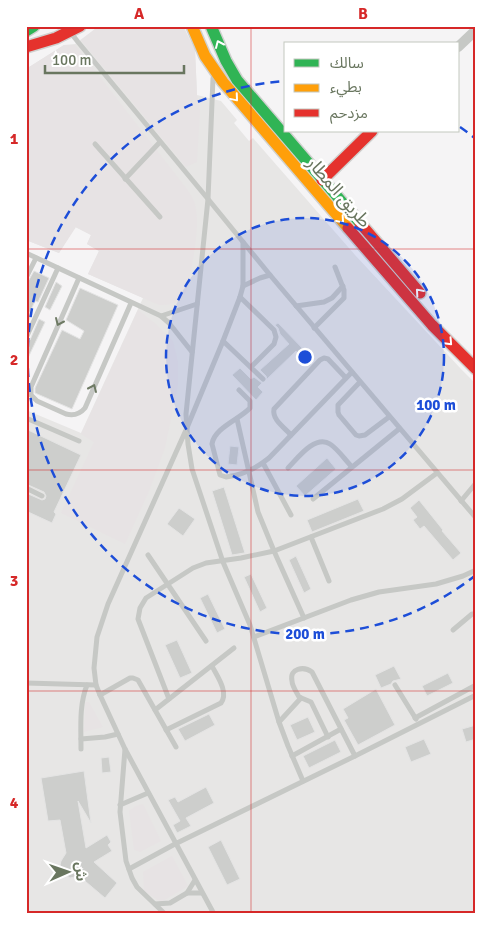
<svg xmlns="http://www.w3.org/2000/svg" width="502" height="940" viewBox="0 0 502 940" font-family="Signika,'Noto Sans Arabic',sans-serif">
	<rect width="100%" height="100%" fill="#f5f4f5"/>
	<path fill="#e7e6e5" d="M 99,26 L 183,26 L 195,50 L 197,95 L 221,101 L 237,120 L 234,123 L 249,141 L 253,138 L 355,255 L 461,369 L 476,384 L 476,914 L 26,914 L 26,410 L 81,433 L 143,298 L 88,274 L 99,251 L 87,244 L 91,235 L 75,227 L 59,253 L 26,240 L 26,69 L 64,45 L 75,44 Z"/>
	<g fill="#e7e3e4">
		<path d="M 99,26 L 183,26 L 195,50 L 197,95 L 200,111 L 197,162 L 186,167 L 81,40 Z"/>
		<path d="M 64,45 L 75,45 L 186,188 C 189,192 192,197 194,201 C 202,224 192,263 188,286 C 182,302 175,305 159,305 L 88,274 L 99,251 L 87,244 L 91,235 L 76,227 L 59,253 L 26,240 L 26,69 Z"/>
		<path d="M 138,310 L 157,325 L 173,341 L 178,362 L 178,384 L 165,448 L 149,491 L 125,544 L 61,513 L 94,442 L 81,434 Z"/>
		<path d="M 85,702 L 89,702 L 103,727 L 84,732 Z"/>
		<path d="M 143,804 L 161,841 L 140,852 L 134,850 L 129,811 L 136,806 Z"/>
		<path d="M 172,856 L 188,886 L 161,902 L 144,891 L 143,872 Z"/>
	</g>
	<g fill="#cdcecc" stroke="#e4e4e4">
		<path d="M 34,271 L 49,278 L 38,302 L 35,301 L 29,314 L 31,315 L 26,327 L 26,285 Z"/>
		<path d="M 56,282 L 62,286 L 50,310 L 45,307 Z"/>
		<path d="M 80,288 L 118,305 L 72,409 L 35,393 L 35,388 L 62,330 L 80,339 L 84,331 L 66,320 Z"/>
		<path d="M 39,319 L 45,322 L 26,362 L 26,342 L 30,340 Z"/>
		<path d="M 278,323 L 305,351 L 300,356 L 296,351 L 267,379 L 266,376 L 260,370 L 289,344 L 280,334 L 278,328 L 275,325 Z"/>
		<path d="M 240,368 L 251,379 L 254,377 L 262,383 L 258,387 L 263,392 L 256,400 L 232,375 Z"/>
		<path d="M 26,429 L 81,455 L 54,512 L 56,514 L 52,523 L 26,511 L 26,493 L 42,500 L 45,499 L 46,496 L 44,492 L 26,484 Z"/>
		<path d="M 230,446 L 239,447 L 237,465 L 228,464 Z"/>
		<path d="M 327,458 L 336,469 L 305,496 L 296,486 Z"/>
		<path d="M 224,487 L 245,553 L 244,553 L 232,555 L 212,491 Z"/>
		<path d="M 358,499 L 364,511 L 312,532 L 307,520 Z"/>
		<path d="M 419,500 L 443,530 L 442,531 L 461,553 L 453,560 L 424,526 L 420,529 L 413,520 L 417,517 L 410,508 Z"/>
		<path d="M 179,508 L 195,519 L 183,536 L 167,524 Z"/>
		<path d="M 296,556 L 311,589 L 304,593 L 289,560 Z"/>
		<path d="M 251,574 L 267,608 L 260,612 L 244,577 Z"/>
		<path d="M 208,594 L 225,629 L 217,633 L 200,598 Z"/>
		<path d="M 177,640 L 192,673 L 180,678 L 165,645 Z"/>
		<path d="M 394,666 L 401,679 L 393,681 L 391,684 L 381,688 L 375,675 Z"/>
		<path d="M 448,673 L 453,683 L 427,696 L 422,686 Z"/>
		<path d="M 376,689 L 395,725 L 358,745 L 344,720 L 348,718 L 343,709 Z"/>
		<path d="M 209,714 L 215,725 L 185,741 L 178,729 Z"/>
		<path d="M 308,717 L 315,732 L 297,740 L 290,725 Z"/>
		<path d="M 476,725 L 476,739 L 466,742 L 462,729 Z"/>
		<path d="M 424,739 L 431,754 L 411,762 L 405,747 Z"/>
		<path d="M 335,740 L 341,752 L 309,768 L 303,756 Z"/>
		<path d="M 109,757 L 111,772 L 102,773 L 101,758 Z"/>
		<path d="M 84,771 L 91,823 L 78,801 L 86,848 L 107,835 L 111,842 L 108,845 L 112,851 L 94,862 L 117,883 L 105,898 L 79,876 L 70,878 L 63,873 L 60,865 L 61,861 L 66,853 L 60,820 L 48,821 L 41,778 Z"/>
		<path d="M 206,787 L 214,803 L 186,818 L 191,826 L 177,833 L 173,825 L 180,821 L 168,800 L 175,797 L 178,802 Z"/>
		<path d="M 221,840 L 240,879 L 227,885 L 208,847 Z"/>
	</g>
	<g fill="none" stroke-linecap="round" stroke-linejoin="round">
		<defs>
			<g id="fast">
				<path d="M 211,26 L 226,61 L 237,80 L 360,223"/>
				<path d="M 26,31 L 34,26"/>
			</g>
			<path id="slow" d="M 192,26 L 205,56 L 223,82 L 348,228"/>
			<g id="jam">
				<path d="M 26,47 L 56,38 L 80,26"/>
				<path d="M 322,180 L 372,131"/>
				<path d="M 360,223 L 420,293"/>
				<path d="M 348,228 L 432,325 L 476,369"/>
			</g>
		</defs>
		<use href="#fast" stroke="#d0d1cf" stroke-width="14"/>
		<use href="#slow" stroke="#d0d1cf" stroke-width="14"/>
		<use href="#jam" stroke="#d0d1cf" stroke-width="14"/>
		<g stroke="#c6c8c5" stroke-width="5">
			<path d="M 71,33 L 78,42 L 208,199 L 270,275 L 476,518"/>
			<path d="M 213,78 L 208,199 L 186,414 L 188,444 L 192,469 L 223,562 L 250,625 L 279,722 L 288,746 L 303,781"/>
			<path d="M 95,144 L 160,217"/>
			<path d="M 125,179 L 160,142"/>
			<path d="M 26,253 L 161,316 L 169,323 L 192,352"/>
			<path d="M 26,278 L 36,258"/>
			<path d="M 79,278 L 31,387 L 31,395 L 37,401 L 66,414 C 74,416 80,414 85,408 L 131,303"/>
			<path d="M 243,286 L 260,278 L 270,275"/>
			<path d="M 240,297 L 274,330 L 276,337 L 274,344 L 251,367"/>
			<path d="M 296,306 L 324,302 L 332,298 L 343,286"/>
			<path d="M 161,316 L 197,304"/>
			<path d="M 314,328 L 344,298 L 344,290 L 335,267"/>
			<path d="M 26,338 L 58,268"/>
			<path d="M 223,341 L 263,379"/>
			<path d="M 360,382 L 338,405 L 338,412 L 339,415 L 356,435 L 359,436 L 365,435 L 389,417"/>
			<path d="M 239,390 L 250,401 L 250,408 C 240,419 214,428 212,444 L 220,475 L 226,477 C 241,475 257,468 269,458 L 352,372"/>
			<path d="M 26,418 L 79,441"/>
			<path d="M 237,419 L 258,512 L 274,551 L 304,618"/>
			<path d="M 291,435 C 284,427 272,420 274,409 L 320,360 L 324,358 L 328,359 L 346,378"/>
			<path d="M 263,463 L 291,515"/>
			<path d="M 288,468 C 297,459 315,434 330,444 C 338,449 345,460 352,467"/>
			<path d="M 26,488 L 42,496"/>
			<path d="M 313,499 L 399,429"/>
			<path d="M 461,501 L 476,483"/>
			<path d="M 311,537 L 329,581"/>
			<path d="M 148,555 L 206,641"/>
			<path d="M 453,630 L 472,614 L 476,614"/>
			<path d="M 254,637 L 351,600 L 379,592 L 436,584 L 463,576 L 476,570"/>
			<path d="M 26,683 L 96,685"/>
			<path d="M 395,685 L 416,719"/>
			<path d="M 100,695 L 130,678 L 133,678 L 138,680 L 176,747"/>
			<path d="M 169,699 L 138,619 L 140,608 L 146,598 L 193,568 L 206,563 L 241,558 L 274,551 L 383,509 L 402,499 L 437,473"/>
			<path d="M 155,710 L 234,648"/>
			<path d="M 415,718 L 476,685"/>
			<path d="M 279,722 L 301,698"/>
			<path d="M 166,730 L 221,703 C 229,692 217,676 212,666"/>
			<path d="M 328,737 L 311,702 L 299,697 C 297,693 292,686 292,681 C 289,668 304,666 312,672 L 355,756"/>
			<path d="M 81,739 L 105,737 L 118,734"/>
			<path d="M 81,749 C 81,727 79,705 87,685"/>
			<path d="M 125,749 L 120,812 L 126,861 L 132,878 L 137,887 L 165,914"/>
			<path d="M 292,756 L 341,729"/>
			<path d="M 120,805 L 148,793"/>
			<path d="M 129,869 L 175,844 L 355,756 L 476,695"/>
			<path d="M 187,893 L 195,880"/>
			<path d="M 155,904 L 170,903 L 187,893 L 202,893"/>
			<path d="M 214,914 L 125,749 L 100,695 L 96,685 L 94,668 L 97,637 L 108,604 L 186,430 L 223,341 L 240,297 L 243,286 L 243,242"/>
		</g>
		<path stroke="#c6c8c5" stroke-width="10" d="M 458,47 L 476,30"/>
		<use href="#fast" stroke="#30b455" stroke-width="11"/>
		<use href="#slow" stroke="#ff9f0a" stroke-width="11"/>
		<use href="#jam" stroke="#e5322d" stroke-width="11"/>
	</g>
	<defs><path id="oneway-chevron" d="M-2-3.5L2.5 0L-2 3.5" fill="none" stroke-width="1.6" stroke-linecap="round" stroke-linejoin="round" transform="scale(1.25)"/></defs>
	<g stroke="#fff">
		<use href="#oneway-chevron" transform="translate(219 44) rotate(-114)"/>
		<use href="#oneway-chevron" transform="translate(235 98) rotate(50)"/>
		<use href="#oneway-chevron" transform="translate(341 220) rotate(49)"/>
		<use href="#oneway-chevron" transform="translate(419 292) rotate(-131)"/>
		<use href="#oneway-chevron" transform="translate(449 342) rotate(47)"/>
	</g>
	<g stroke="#6e7a64">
		<use href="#oneway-chevron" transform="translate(59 322) rotate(114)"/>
		<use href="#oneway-chevron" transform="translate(93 388) rotate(-66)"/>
	</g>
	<path fill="none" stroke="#d62828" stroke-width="1" stroke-opacity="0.55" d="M 251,26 L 251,914M 26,249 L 476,249M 26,470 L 476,470M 26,691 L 476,691"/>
	<circle cx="305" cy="357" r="139" fill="#1d4ed8" fill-opacity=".12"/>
	<g fill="none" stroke="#1d4ed8" stroke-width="2.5" stroke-dasharray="9 6">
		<circle cx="305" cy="357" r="139"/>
		<path d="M476 575A277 277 0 1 1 286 81M460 127A277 277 0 0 1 476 139"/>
	</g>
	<g text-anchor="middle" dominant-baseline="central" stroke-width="5" stroke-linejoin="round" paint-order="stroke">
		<g font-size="18" fill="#69765f" stroke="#fff">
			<text transform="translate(339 192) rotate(49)">طريق المطار</text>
		</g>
	</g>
	<circle cx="305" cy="357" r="8" fill="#1d4ed8" stroke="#fff" stroke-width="2.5"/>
	<g font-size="15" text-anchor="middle" font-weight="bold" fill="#1d4ed8" stroke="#fff" stroke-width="5" stroke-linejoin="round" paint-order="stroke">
		<text x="436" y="410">100 m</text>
		<text x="305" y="639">200 m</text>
	</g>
	<rect width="502" height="940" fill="none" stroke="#ffffff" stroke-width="55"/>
	<rect x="284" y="42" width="175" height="90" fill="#ffffff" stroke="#c3c8bf"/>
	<rect x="294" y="59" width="25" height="8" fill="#30b455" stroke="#c3c8bf"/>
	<text x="330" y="68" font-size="15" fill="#69765f">سالك</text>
	<rect x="294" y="84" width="25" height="8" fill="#ff9f0a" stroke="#c3c8bf"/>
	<text x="330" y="92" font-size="15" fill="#69765f">بطيء</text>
	<rect x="294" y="109" width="25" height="8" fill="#e5322d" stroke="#c3c8bf"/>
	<text x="330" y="118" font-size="15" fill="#69765f">مزدحم</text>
	<g transform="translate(68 872) rotate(88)" stroke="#ffffff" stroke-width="4" paint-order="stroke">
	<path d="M0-4L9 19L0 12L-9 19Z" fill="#69765f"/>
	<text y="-8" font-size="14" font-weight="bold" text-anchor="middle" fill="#69765f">ش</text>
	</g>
	<path d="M45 65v8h139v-8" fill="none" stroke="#69765f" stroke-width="2.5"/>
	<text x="52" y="65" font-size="15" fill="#69765f" stroke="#ffffff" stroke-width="4" paint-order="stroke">100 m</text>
	<rect x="28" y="28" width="446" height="884" fill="none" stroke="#d62828" stroke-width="2"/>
	<g font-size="16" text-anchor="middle" font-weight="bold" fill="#d62828">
		<text x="139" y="19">A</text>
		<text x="363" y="19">B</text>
		<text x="14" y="144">1</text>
		<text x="14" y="365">2</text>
		<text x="14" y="586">3</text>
		<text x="14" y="808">4</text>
	</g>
</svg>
